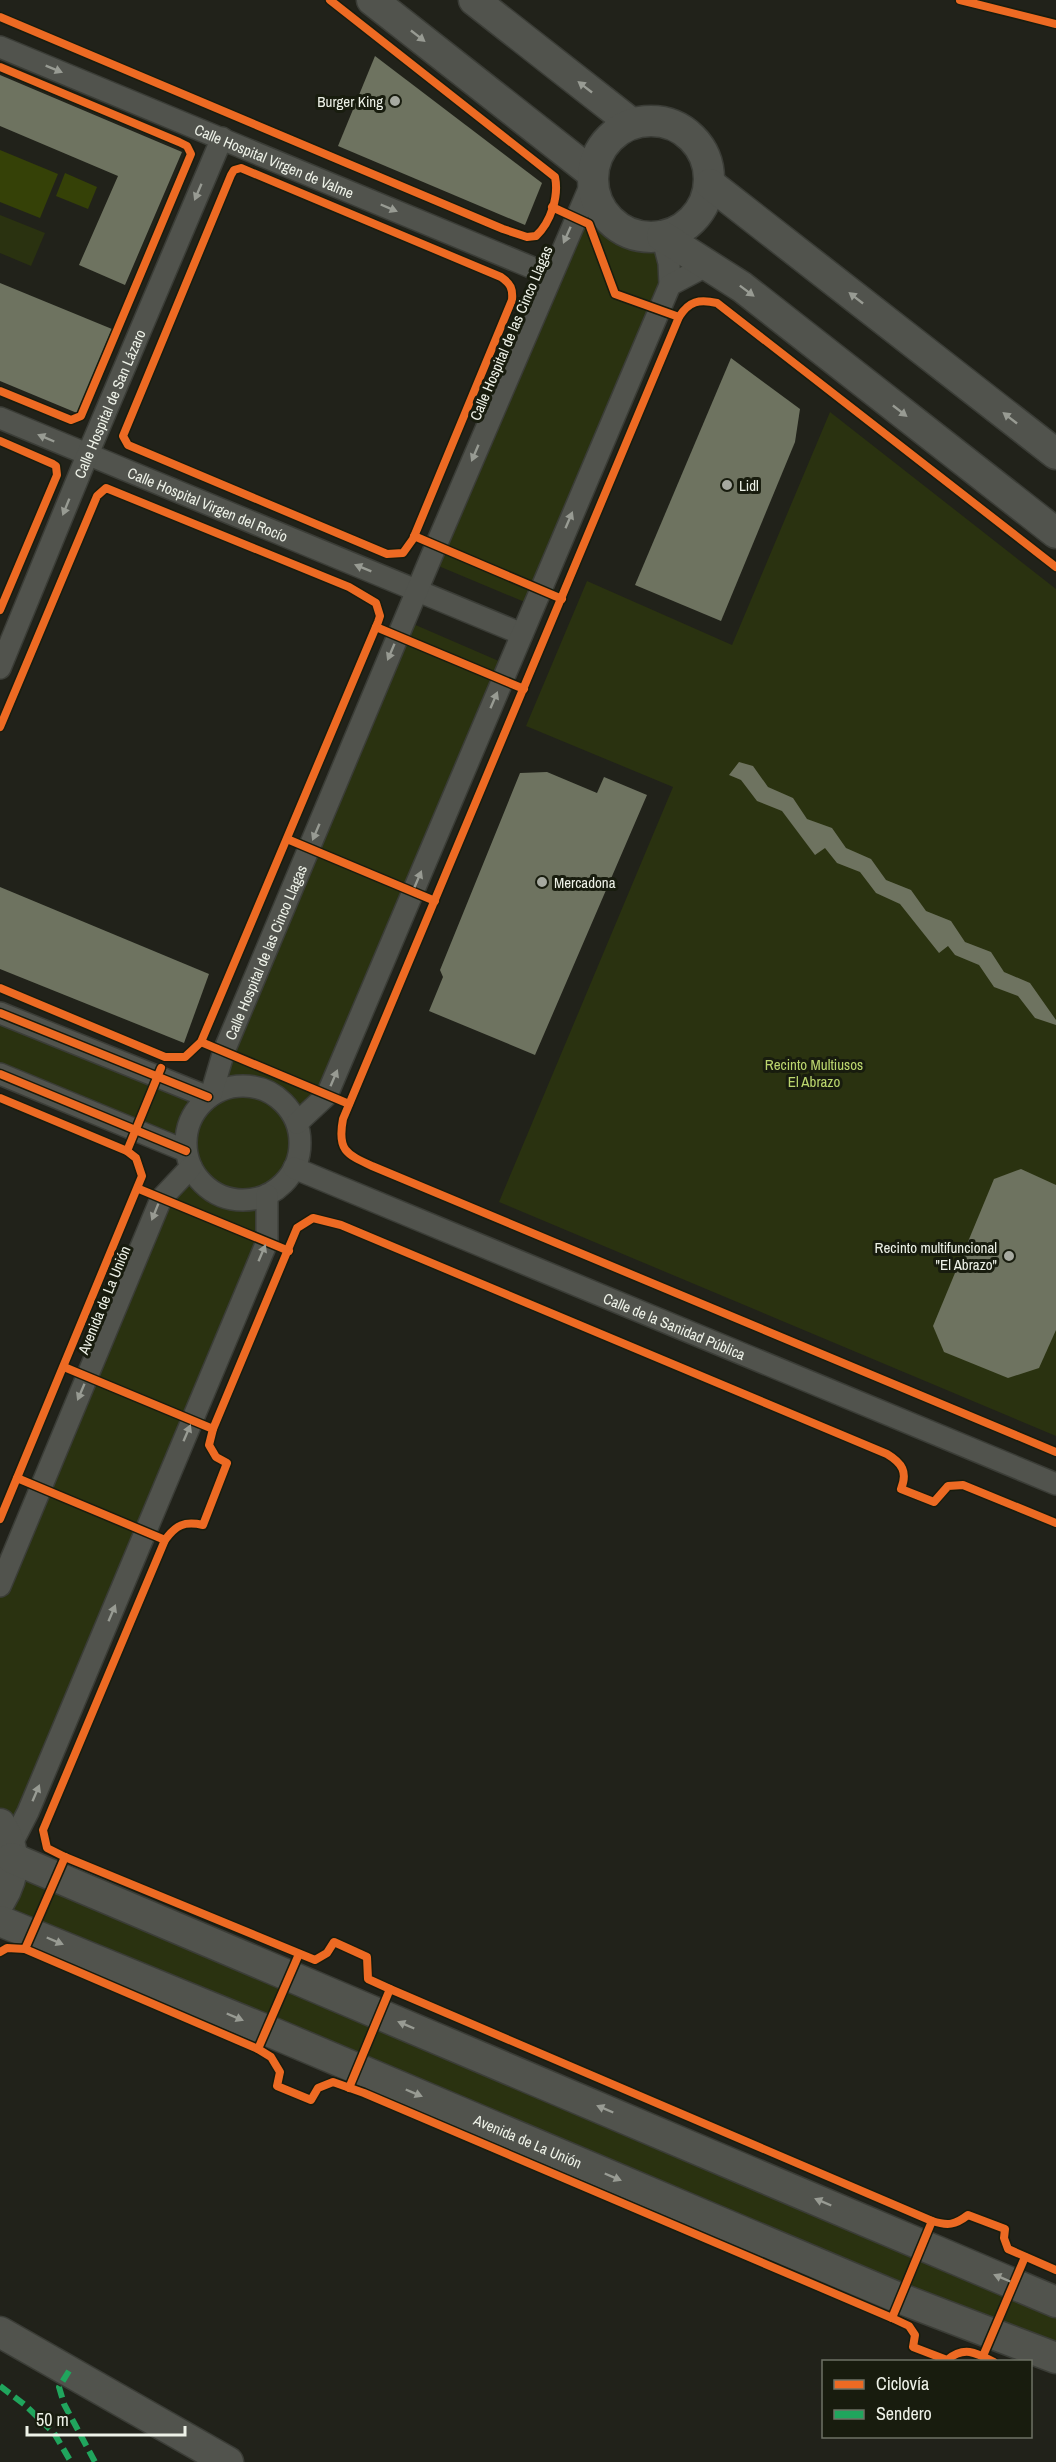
<svg xmlns="http://www.w3.org/2000/svg" width="1056" height="2462" viewBox="0 0 1056 2462" font-family="'Archivo Narrow',sans-serif">
	<rect width="100%" height="100%" fill="#21221a"/>
	<g fill="#2a3210">
		<path d="M 595,198 C 610,227 631,238 662,236 L 669,263 L 534,606 L 429,562 Z"/>
		<path d="M 0,215 L 45,233 L 31,266 L 0,253 Z"/>
		<path d="M 830,412 L 1056,589 L 1056,1436 L 499,1202 L 673,787 L 526,726 L 587,581 L 732,645 Z"/>
		<path d="M 404,620 L 508,665 L 327,1095 L 297,1122 C 304,1155 295,1177 267,1195 L 267,1242 L 11,1845 L 1056,2302 L 1056,2358 L 0,1921 L 0,1586 L 161,1199 L 191,1166 L 186,1151 L 0,1074 L 0,1013 L 211,1095 Z"/>
	</g>
	<g fill="#354107">
		<path d="M 0,150 L 58,174 L 40,218 L 0,202 Z"/>
		<path d="M 65,173 L 97,187 L 88,209 L 56,196 Z"/>
	</g>
	<g fill="#6e7360">
		<path d="M 375,56 L 542,183 L 525,225 L 338,146 Z"/>
		<path d="M 0,75 L 182,152 L 125,285 L 79,265 L 118,176 L 0,126 Z"/>
		<path d="M 0,283 L 112,329 L 77,413 L 0,381 Z"/>
		<path d="M 731,358 L 800,409 L 795,442 L 721,621 L 635,585 Z"/>
		<path d="M 739,762 L 753,766 L 768,787 L 793,798 L 807,819 L 832,828 L 846,848 L 871,859 L 886,880 L 911,890 L 926,911 L 951,921 L 965,942 L 991,952 L 1004,972 L 1030,983 L 1056,1020 L 1056,1025 L 1035,1018 L 1018,996 L 994,987 L 979,965 L 955,955 L 948,946 L 939,953 L 900,904 L 876,893 L 860,872 L 837,863 L 825,848 L 815,855 L 782,811 L 757,801 L 741,780 L 729,775 Z"/>
		<path d="M 547,772 L 597,793 L 604,777 L 647,795 L 535,1055 L 429,1011 L 443,977 L 440,970 L 520,773 Z"/>
		<path d="M 0,887 L 209,974 L 184,1043 L 0,969 Z"/>
		<path d="M 1021,1169 L 1056,1185 L 1056,1330 L 1039,1368 L 1008,1378 L 944,1352 L 933,1326 L 994,1179 Z"/>
	</g>
	<g fill="none" stroke-linecap="round" stroke-linejoin="round">
		<defs>
			<g id="street">
				<path id="s1" d="M 0,47 L 550,275"/>
				<path d="M 662,236 L 669,263 L 670,285"/>
				<path id="s2" d="M 0,418 L 522,634"/>
				<path id="s3" d="M 0,668 L 87,456 L 222,138"/>
				<path d="M 0,1013 L 208,1097"/>
				<path d="M 0,1074 L 186,1151"/>
				<circle cx="243" cy="1143" r="57"/>
				<path id="s4" d="M 211,1095 L 224,1051 L 429,562 L 592,182"/>
				<path d="M 297,1123 L 327,1095 L 670,285 L 708,265"/>
				<path id="s5" d="M 294,1168 L 1056,1484"/>
				<path d="M 0,1586 L 161,1199 L 191,1167"/>
				<path d="M 11,1845 L 28,1812 L 267,1242 L 267,1195"/>
			</g>
			<g id="secondary">
				<path d="M 372,0 L 592,173"/>
				<path d="M 474,0 L 631,123"/>
				<circle cx="651" cy="179" r="58"/>
				<path d="M 710,184 L 1056,454"/>
				<path d="M 662,236 L 742,287 L 1056,533"/>
				<path d="M 0,1824 C 17,1850 16,1875 0,1901"/>
				<path d="M 12,1858 L 1056,2302"/>
				<path id="s6" d="M 0,1921 L 266,2030 L 899,2298 L 1056,2358"/>
				<path d="M 0,2332 L 228,2462"/>
			</g>
		</defs>
		<use href="#street" stroke="#3b3d37" stroke-width="24"/>
		<use href="#secondary" stroke="#3b3d37" stroke-width="33"/>
		<use href="#street" stroke="#51534d" stroke-width="21"/>
		<use href="#secondary" stroke="#51534d" stroke-width="30"/>
		<g stroke="#20a55d" stroke-width="6" stroke-dasharray="12 6" stroke-linecap="butt">
			<path d="M 69,2371 L 59,2387 L 64,2404 L 95,2462"/>
			<path d="M 0,2386 L 25,2405 L 54,2433 L 71,2462"/>
		</g>
		<defs>
			<g id="cycleway">
				<path d="M 960,0 L 1056,24"/>
				<path d="M 0,17 L 503,229 L 527,237 L 536,236 C 551,222 559,196 555,177 L 330,0"/>
				<path d="M 0,67 L 179,142 L 187,146 L 191,154 L 81,416 L 71,420 L 0,391"/>
				<path d="M 241,168 L 501,277 C 511,284 513,289 512,300 L 413,539 L 403,553 L 387,554 L 128,445 L 123,436 L 231,175 L 234,170 Z"/>
				<path d="M 552,207 L 589,224 L 615,294 L 679,317"/>
				<path d="M 0,441 L 53,464 L 56,466 L 57,475 L 0,610"/>
				<path d="M 414,536 L 562,599"/>
				<path d="M 1056,567 L 717,303 C 699,299 689,301 679,317 L 343,1119 C 337,1150 346,1154 372,1166 L 1056,1452"/>
				<path d="M 376,627 L 524,689"/>
				<path d="M 0,727 L 97,496 L 106,488 L 349,587 L 376,603 L 380,616 L 378,622 L 201,1042 L 185,1057 L 165,1057 L 0,988"/>
				<path d="M 287,839 L 435,901"/>
				<path d="M 0,1013 L 208,1097"/>
				<path d="M 201,1042 L 349,1104"/>
				<path d="M 0,1074 L 186,1151"/>
				<path d="M 0,1098 L 127,1151 L 136,1158 L 142,1176 L 0,1519"/>
				<path d="M 127,1151 L 161,1068"/>
				<path d="M 139,1189 L 289,1251"/>
				<path d="M 64,1367 L 213,1429"/>
				<path d="M 17,1478 L 165,1540"/>
				<path d="M 1056,1523 L 963,1485 L 948,1486 L 934,1502 L 901,1489 C 908,1472 902,1463 887,1454 L 341,1225 L 313,1218 L 297,1228 L 213,1429 L 209,1445 L 216,1457 L 227,1463 L 203,1525 C 184,1521 176,1525 165,1540 L 43,1830 L 47,1848 L 65,1857 L 315,1960 L 327,1953 L 334,1942 L 367,1957 L 368,1979 L 390,1989 L 932,2221 C 948,2226 955,2225 968,2215 L 1005,2229 L 1004,2238 L 1008,2249 L 1056,2270"/>
				<path d="M 25,1949 L 258,2049 L 271,2057 L 280,2072 L 277,2086 L 311,2100 L 318,2088 L 333,2082 L 364,2093 L 892,2318 L 909,2326 L 915,2335 L 913,2347 L 947,2360 C 964,2346 975,2352 994,2362"/>
				<path d="M 0,1952 L 7,1948 L 25,1949 L 65,1857"/>
				<path d="M 258,2049 L 299,1954"/>
				<path d="M 349,2088 L 390,1989"/>
				<path d="M 892,2318 L 932,2221"/>
				<path d="M 983,2356 L 1025,2257"/>
			</g>
		</defs>
		<use href="#cycleway" stroke="#181c0e" stroke-width="11"/>
		<use href="#cycleway" stroke="#ed6a23" stroke-width="8"/>
	</g>
	<defs><path id="oneway-solid" d="M-6-.8H1V-3.2L6.5 0L1 3.2V.8H-6Z" transform="scale(1.5)"/></defs>
	<g fill="#989b93">
		<use href="#oneway-solid" transform="translate(418 36) rotate(38)"/>
		<use href="#oneway-solid" transform="translate(54 69) rotate(22)"/>
		<use href="#oneway-solid" transform="translate(585 87) rotate(-142)"/>
		<use href="#oneway-solid" transform="translate(198 192) rotate(113)"/>
		<use href="#oneway-solid" transform="translate(389 208) rotate(23)"/>
		<use href="#oneway-solid" transform="translate(567 235) rotate(114)"/>
		<use href="#oneway-solid" transform="translate(747 291) rotate(37)"/>
		<use href="#oneway-solid" transform="translate(856 298) rotate(-142)"/>
		<use href="#oneway-solid" transform="translate(900 411) rotate(38)"/>
		<use href="#oneway-solid" transform="translate(1010 418) rotate(-142)"/>
		<use href="#oneway-solid" transform="translate(46 438) rotate(-157)"/>
		<use href="#oneway-solid" transform="translate(475 453) rotate(113)"/>
		<use href="#oneway-solid" transform="translate(66 507) rotate(112)"/>
		<use href="#oneway-solid" transform="translate(569 520) rotate(-67)"/>
		<use href="#oneway-solid" transform="translate(363 568) rotate(-158)"/>
		<use href="#oneway-solid" transform="translate(391 652) rotate(113)"/>
		<use href="#oneway-solid" transform="translate(494 700) rotate(-67)"/>
		<use href="#oneway-solid" transform="translate(316 832) rotate(113)"/>
		<use href="#oneway-solid" transform="translate(418 879) rotate(-67)"/>
		<use href="#oneway-solid" transform="translate(334 1078) rotate(-67)"/>
		<use href="#oneway-solid" transform="translate(155 1212) rotate(112)"/>
		<use href="#oneway-solid" transform="translate(262 1253) rotate(-67)"/>
		<use href="#oneway-solid" transform="translate(81 1392) rotate(113)"/>
		<use href="#oneway-solid" transform="translate(187 1433) rotate(-67)"/>
		<use href="#oneway-solid" transform="translate(112 1613) rotate(-67)"/>
		<use href="#oneway-solid" transform="translate(36 1793) rotate(-67)"/>
		<use href="#oneway-solid" transform="translate(55 1941) rotate(23)"/>
		<use href="#oneway-solid" transform="translate(235 2017) rotate(23)"/>
		<use href="#oneway-solid" transform="translate(406 2025) rotate(-157)"/>
		<use href="#oneway-solid" transform="translate(414 2093) rotate(23)"/>
		<use href="#oneway-solid" transform="translate(605 2109) rotate(-157)"/>
		<use href="#oneway-solid" transform="translate(613 2177) rotate(23)"/>
		<use href="#oneway-solid" transform="translate(823 2202) rotate(-157)"/>
		<use href="#oneway-solid" transform="translate(1002 2278) rotate(-157)"/>
	</g>
	<g fill="#a6a9a0" stroke="#181c0e" stroke-width="2">
		<circle cx="395" cy="101" r="6"/>
		<circle cx="727" cy="485" r="6"/>
		<circle cx="542" cy="882" r="6"/>
		<circle cx="1009" cy="1256" r="6"/>
	</g>
	<g text-anchor="middle" dominant-baseline="central" stroke-width="6" stroke-linejoin="round" paint-order="stroke">
		<g font-size="15" fill="#eef2e8" stroke="#181c0e" text-anchor="end">
			<text x="383" y="101">Burger King</text>
			<text x="739" y="485" text-anchor="start">Lidl</text>
			<text x="554" y="882" text-anchor="start">Mercadona</text>
			<text x="997" y="1247">Recinto multifuncional<tspan x="997" dy="17">"El Abrazo"</tspan></text>
		</g>
		<g font-size="15" fill="#eef2e8" stroke="#181c0e">
			<text stroke="none"><textPath href="#s1" startOffset="297">Calle Hospital Virgen de Valme</textPath></text>
			<text transform="translate(511 333) rotate(-67)">Calle Hospital de las Cinco Llagas</text>
			<text stroke="none"><textPath href="#s3" startOffset="286">Calle Hospital de San Lázaro</textPath></text>
			<text stroke="none"><textPath href="#s2" startOffset="225">Calle Hospital Virgen del Rocío</textPath></text>
			<text stroke="none"><textPath href="#s4" startOffset="153">Calle Hospital de las Cinco Llagas</textPath></text>
			<text transform="translate(104 1300) rotate(-68)">Avenida de La Unión</text>
			<text stroke="none"><textPath href="#s5" startOffset="412">Calle de la Sanidad Pública</textPath></text>
			<text stroke="none"><textPath href="#s6" startOffset="572">Avenida de La Unión</textPath></text>
		</g>
		<g font-size="15" fill="#bbd66e" stroke="#181c0e">
			<text x="814" y="1064">Recinto Multiusos<tspan x="814" dy="17">El Abrazo</tspan></text>
		</g>
	</g>
	<rect x="822" y="2360" width="210" height="78" fill="#181c0e" stroke="#6e7265" stroke-width="1.5"/>
	<rect x="834" y="2380" width="30" height="9" fill="#ed6a23" stroke="#6e7265" stroke-width="1.5"/>
	<text x="876" y="2390" font-size="18" fill="#eef2e8">Ciclovía</text>
	<rect x="834" y="2410" width="30" height="9" fill="#20a55d" stroke="#6e7265" stroke-width="1.5"/>
	<text x="876" y="2420" font-size="18" fill="#eef2e8">Sendero</text>
	<path d="M27 2426v9h158v-9" fill="none" stroke="#eef2e8" stroke-width="3"/>
	<text x="36" y="2426" font-size="18" fill="#eef2e8" stroke="#181c0e" stroke-width="4.5" paint-order="stroke">50 m</text>
</svg>
